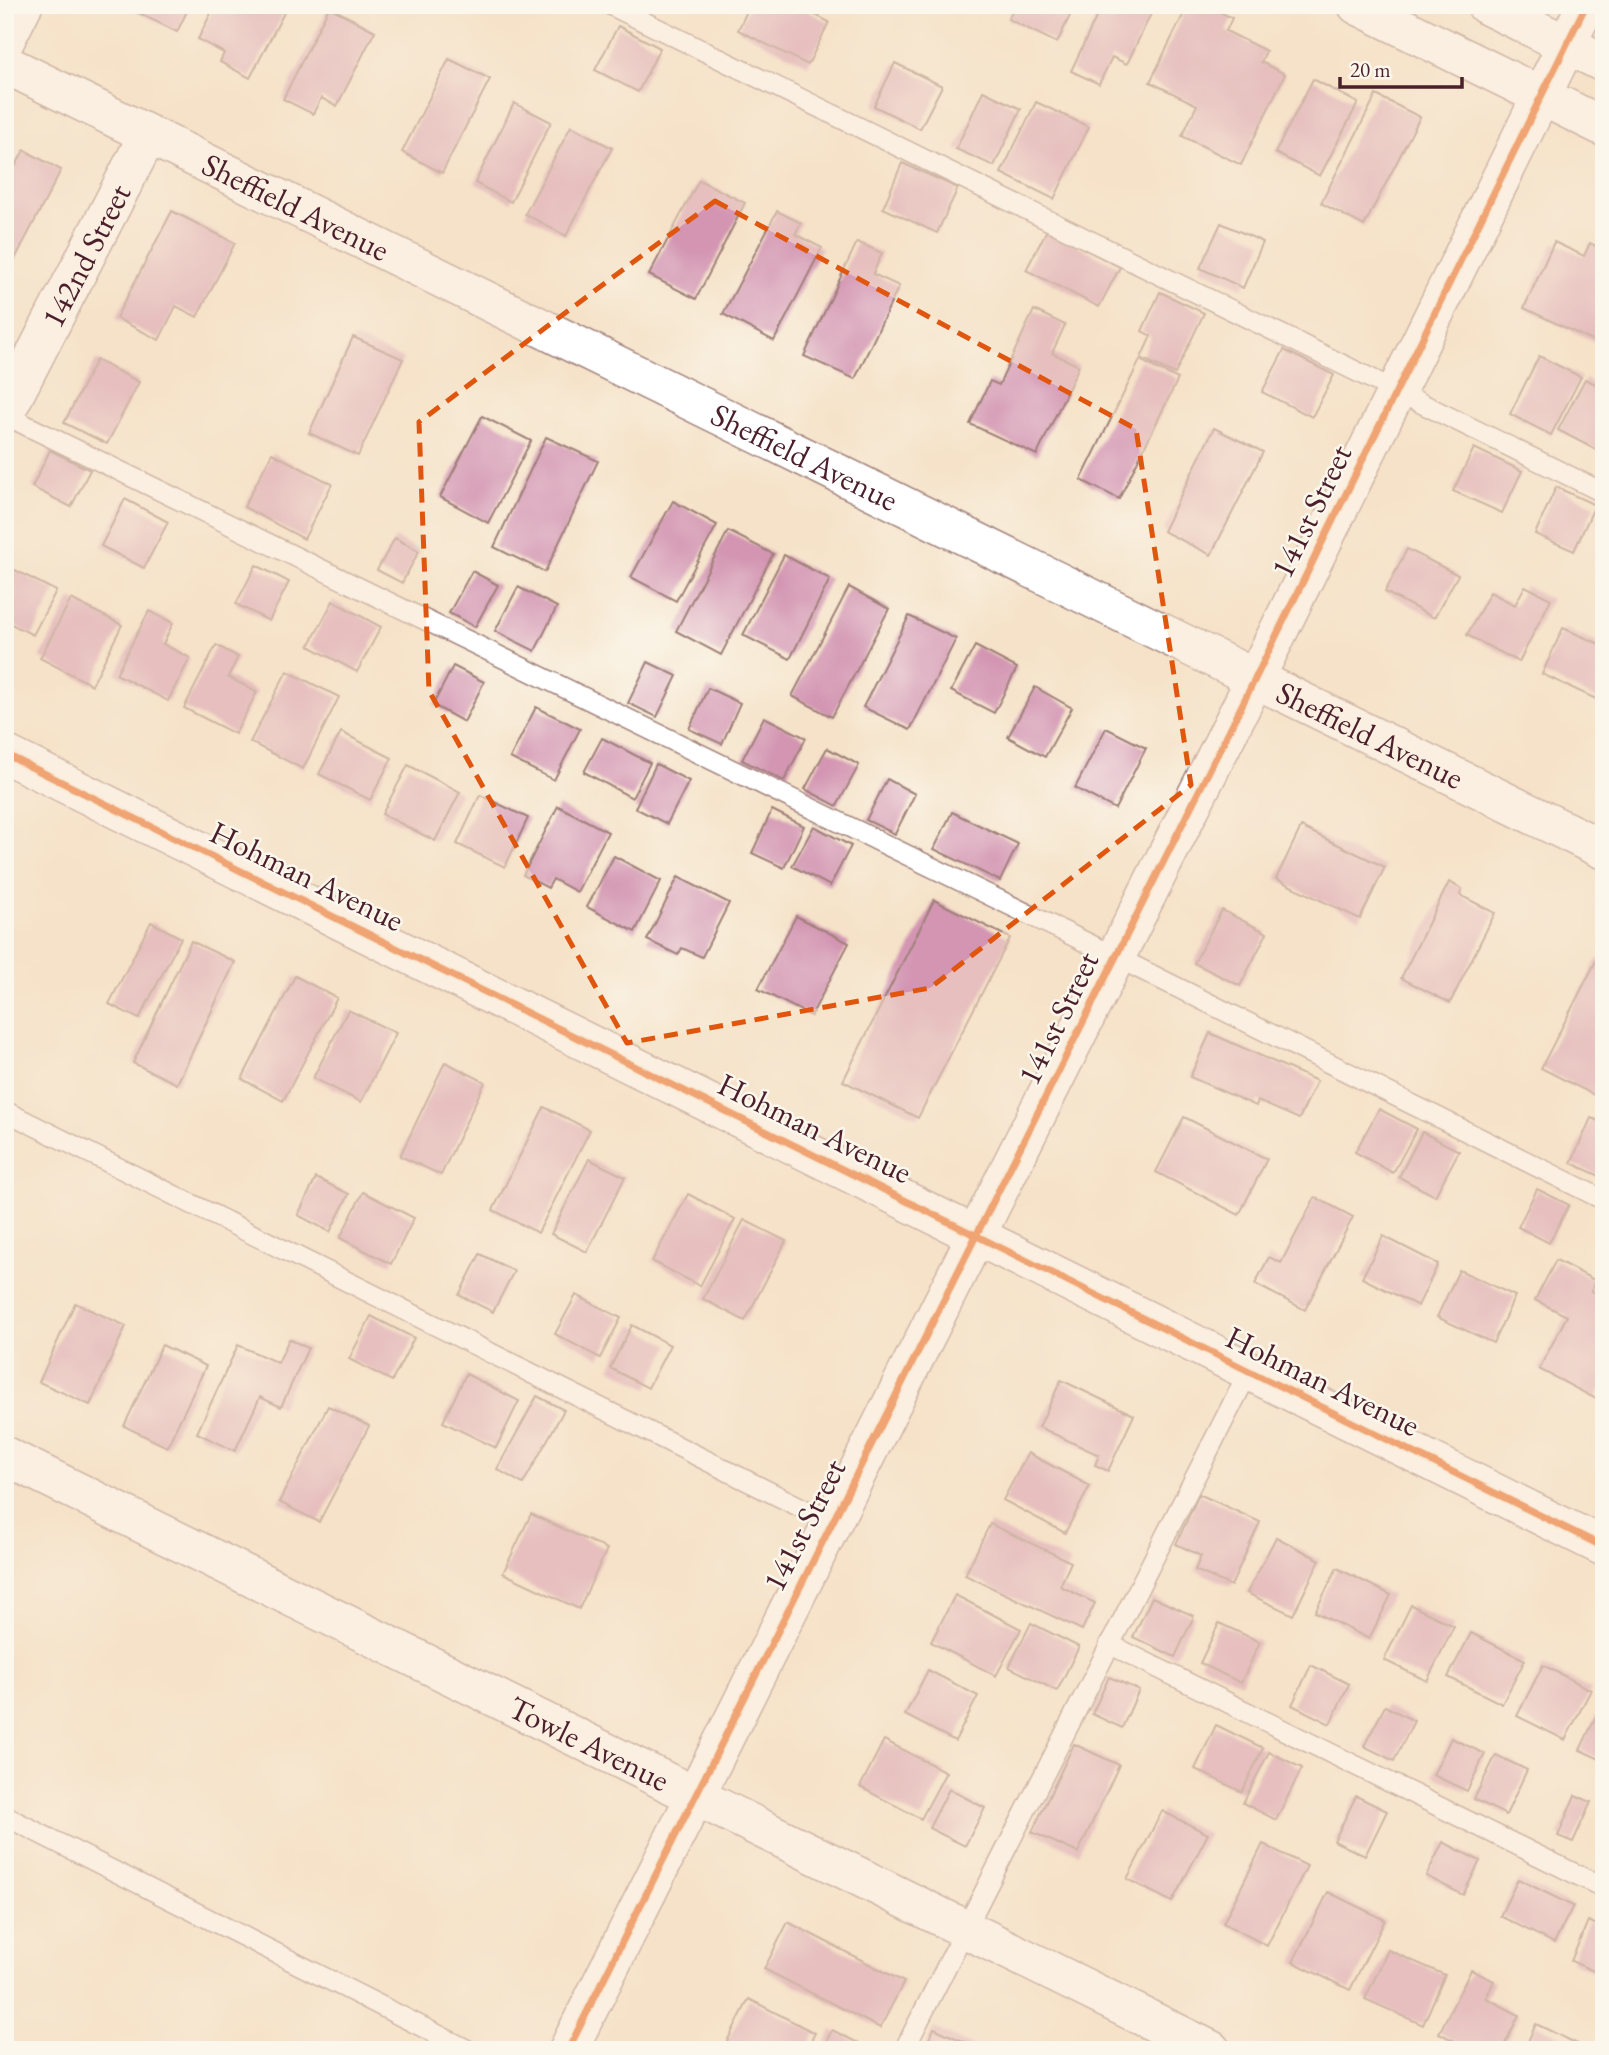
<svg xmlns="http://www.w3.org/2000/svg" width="1609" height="2055" viewBox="0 0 1609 2055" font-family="'EB Garamond',serif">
	<rect width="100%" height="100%" fill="#fbf7ec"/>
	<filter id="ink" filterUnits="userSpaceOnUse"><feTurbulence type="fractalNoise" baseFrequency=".0143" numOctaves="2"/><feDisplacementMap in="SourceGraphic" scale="14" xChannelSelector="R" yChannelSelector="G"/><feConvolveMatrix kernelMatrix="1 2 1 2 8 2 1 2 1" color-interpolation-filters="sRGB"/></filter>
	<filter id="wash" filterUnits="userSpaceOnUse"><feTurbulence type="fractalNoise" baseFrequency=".00686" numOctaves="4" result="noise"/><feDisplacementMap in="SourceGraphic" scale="28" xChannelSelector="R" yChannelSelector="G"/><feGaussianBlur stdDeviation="1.57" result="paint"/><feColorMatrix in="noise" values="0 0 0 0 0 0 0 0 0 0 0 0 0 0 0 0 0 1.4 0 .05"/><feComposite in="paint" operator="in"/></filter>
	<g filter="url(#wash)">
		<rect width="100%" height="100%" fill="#f5e2c8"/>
		<g id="blocks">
			<g fill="#d395b2">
				<path d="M 123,5 L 190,5 L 177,32 Z"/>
				<path d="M 215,5 L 288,5 L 250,78 L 220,62 L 224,53 L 198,39 Z"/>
				<path d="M 750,5 L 796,5 L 829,22 L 808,65 L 738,30 Z"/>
				<path d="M 1015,5 L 1075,5 L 1057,43 L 1008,19 Z"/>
				<path d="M 1102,5 L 1155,5 L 1127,64 L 1112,57 L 1099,84 L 1071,71 Z"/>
				<path d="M 1188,5 L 1206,5 L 1232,18 L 1226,31 L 1266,51 L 1261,62 L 1285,74 L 1241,165 L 1182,136 L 1197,105 L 1150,82 Z"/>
				<path d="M 329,7 L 375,31 L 337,106 L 321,98 L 313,114 L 283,99 Z"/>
				<path d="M 618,26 L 660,48 L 638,92 L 595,70 Z"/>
				<path d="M 449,59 L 490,79 L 442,173 L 402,152 Z"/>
				<path d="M 895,63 L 942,86 L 920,129 L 874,106 Z"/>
				<path d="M 1313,79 L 1358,103 L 1320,176 L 1275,153 Z"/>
				<path d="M 983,91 L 1021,109 L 994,166 L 956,149 Z"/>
				<path d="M 1376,95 L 1420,117 L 1364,226 L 1321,203 Z"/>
				<path d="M 1036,102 L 1089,127 L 1054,199 L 1001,173 Z"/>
				<path d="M 514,103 L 551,122 L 511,202 L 475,183 Z"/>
				<path d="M 571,126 L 612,148 L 566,236 L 525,214 Z"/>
				<path d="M 24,150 L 61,170 L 15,259 L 5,254 L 5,186 Z"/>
				<path d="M 902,163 L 958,188 L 937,233 L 883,208 Z"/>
				<path d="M 699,180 L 745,203 L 696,299 L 649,275 Z"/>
				<path d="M 172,211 L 235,243 L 197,317 L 176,306 L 159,340 L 116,318 Z"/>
				<path d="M 777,211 L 801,223 L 795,234 L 822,248 L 774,341 L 723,314 Z"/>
				<path d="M 1221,223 L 1263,242 L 1243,288 L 1200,268 Z"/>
				<path d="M 1047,230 L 1120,267 L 1099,307 L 1026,270 Z"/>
				<path d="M 857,242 L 882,253 L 873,274 L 899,286 L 855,379 L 804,356 Z"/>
				<path d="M 1554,242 L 1584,256 L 1590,243 L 1604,250 L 1604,324 L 1595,342 L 1524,308 Z"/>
				<path d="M 1160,292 L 1204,313 L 1175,374 L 1141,358 L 1151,336 L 1142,331 Z"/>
				<path d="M 1034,310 L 1065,325 L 1052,353 L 1079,366 L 1037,455 L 970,424 L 990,381 L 999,385 Z"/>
				<path d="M 353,337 L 403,359 L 358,456 L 309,433 Z"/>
				<path d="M 1284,350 L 1334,375 L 1312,417 L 1262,392 Z"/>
				<path d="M 1539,356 L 1581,377 L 1551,435 L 1510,414 Z"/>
				<path d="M 96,360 L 139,382 L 107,444 L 64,423 Z"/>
				<path d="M 1140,360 L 1178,379 L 1119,499 L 1081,480 Z"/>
				<path d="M 1585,379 L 1604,388 L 1604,454 L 1558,430 Z"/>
				<path d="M 482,416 L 531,441 L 488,523 L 440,497 Z"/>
				<path d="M 1214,428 L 1263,452 L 1211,555 L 1163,531 Z"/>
				<path d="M 546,437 L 598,461 L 545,572 L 494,547 Z"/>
				<path d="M 1474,448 L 1522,471 L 1502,513 L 1453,491 Z"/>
				<path d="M 50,450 L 90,470 L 71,507 L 32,487 Z"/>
				<path d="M 272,453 L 332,484 L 304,539 L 244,507 Z"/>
				<path d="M 1556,487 L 1595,505 L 1574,551 L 1535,534 Z"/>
				<path d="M 125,499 L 168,522 L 144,568 L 101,546 Z"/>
				<path d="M 673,501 L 717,525 L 676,601 L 631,577 Z"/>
				<path d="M 728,531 L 773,554 L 721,655 L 676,631 Z"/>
				<path d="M 395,538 L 419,551 L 402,583 L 377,570 Z"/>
				<path d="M 1407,549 L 1458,575 L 1434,618 L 1385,592 Z"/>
				<path d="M 784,555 L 830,579 L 790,659 L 743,635 Z"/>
				<path d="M 5,565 L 56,591 L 33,635 L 5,621 Z"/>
				<path d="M 256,565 L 289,582 L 269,621 L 236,604 Z"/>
				<path d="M 472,571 L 498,585 L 475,627 L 449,613 Z"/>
				<path d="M 1525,586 L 1551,599 L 1519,662 L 1467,635 L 1490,592 L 1515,605 Z"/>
				<path d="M 518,587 L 557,607 L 535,651 L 495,631 Z"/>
				<path d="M 849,587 L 889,609 L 832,717 L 792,696 Z"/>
				<path d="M 71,599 L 122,625 L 92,685 L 40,658 Z"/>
				<path d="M 333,601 L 381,627 L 357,672 L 309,646 Z"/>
				<path d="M 149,611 L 173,623 L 163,644 L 190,658 L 168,701 L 116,674 Z"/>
				<path d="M 909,616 L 956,639 L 910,730 L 863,707 Z"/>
				<path d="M 1563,628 L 1604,646 L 1604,688 L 1598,700 L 1542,674 Z"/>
				<path d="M 216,645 L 238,657 L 228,677 L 257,692 L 235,734 L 184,708 Z"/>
				<path d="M 975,646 L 1017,668 L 994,713 L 951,691 Z"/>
				<path d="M 648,662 L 677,676 L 657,717 L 628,703 Z"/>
				<path d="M 453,666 L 484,682 L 464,722 L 433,705 Z"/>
				<path d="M 287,671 L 339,697 L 303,769 L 250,742 Z"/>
				<path d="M 1035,687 L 1072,708 L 1045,757 L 1008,737 Z"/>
				<path d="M 708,688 L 740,703 L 722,744 L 689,729 Z"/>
				<path d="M 536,707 L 580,729 L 554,780 L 510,758 Z"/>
				<path d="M 764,717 L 806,738 L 784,781 L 742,760 Z"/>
				<path d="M 1106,728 L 1146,748 L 1115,809 L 1075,788 Z"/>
				<path d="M 341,732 L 392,758 L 370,800 L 319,774 Z"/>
				<path d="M 602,738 L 650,763 L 632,798 L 584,772 Z"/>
				<path d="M 827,748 L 859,765 L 837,806 L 805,789 Z"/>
				<path d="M 656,764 L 689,781 L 667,824 L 635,808 Z"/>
				<path d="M 408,765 L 460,792 L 435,841 L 382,814 Z"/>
				<path d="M 887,779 L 915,794 L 895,834 L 866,820 Z"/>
				<path d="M 480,795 L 528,818 L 505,867 L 457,844 Z"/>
				<path d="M 558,806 L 608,832 L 577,892 L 553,879 L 548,888 L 523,875 Z"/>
				<path d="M 772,810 L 804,826 L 784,868 L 752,853 Z"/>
				<path d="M 952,812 L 1018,844 L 1000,881 L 934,849 Z"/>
				<path d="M 814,826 L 851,846 L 830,886 L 792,866 Z"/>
				<path d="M 1301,827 L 1385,867 L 1360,919 L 1276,879 Z"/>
				<path d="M 614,856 L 661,881 L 635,932 L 587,907 Z"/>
				<path d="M 678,877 L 729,903 L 702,957 L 682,948 L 678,955 L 647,940 Z"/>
				<path d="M 1449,882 L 1462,889 L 1460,895 L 1495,913 L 1450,1003 L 1401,978 Z"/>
				<path d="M 934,900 L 1010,938 L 918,1118 L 843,1081 Z"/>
				<path d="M 1222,910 L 1267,933 L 1240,986 L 1194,963 Z"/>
				<path d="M 796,916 L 849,943 L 811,1016 L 758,989 Z"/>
				<path d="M 151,922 L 181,938 L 139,1019 L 109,1004 Z"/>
				<path d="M 191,941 L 235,962 L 177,1084 L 133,1063 Z"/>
				<path d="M 1597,959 L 1604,962 L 1604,1081 L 1596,1096 L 1541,1068 Z"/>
				<path d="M 295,976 L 337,998 L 283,1101 L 242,1079 Z"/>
				<path d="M 348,1010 L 396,1033 L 361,1102 L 313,1078 Z"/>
				<path d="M 1210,1033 L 1317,1081 L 1299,1119 L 1258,1101 L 1256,1106 L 1190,1077 Z"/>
				<path d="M 445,1062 L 485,1082 L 441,1175 L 400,1156 Z"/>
				<path d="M 544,1107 L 590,1130 L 538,1233 L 493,1210 Z"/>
				<path d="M 1379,1109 L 1417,1129 L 1393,1173 L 1355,1152 Z"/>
				<path d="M 1184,1117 L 1267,1159 L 1239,1215 L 1156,1172 Z"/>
				<path d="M 1591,1118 L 1604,1123 L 1604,1178 L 1571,1163 Z"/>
				<path d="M 1422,1132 L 1459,1151 L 1435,1196 L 1399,1177 Z"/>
				<path d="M 589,1159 L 625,1177 L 587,1252 L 551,1234 Z"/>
				<path d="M 316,1178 L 349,1194 L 330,1232 L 298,1215 Z"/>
				<path d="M 1537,1189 L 1569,1205 L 1549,1243 L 1518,1227 Z"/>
				<path d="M 363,1192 L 414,1218 L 391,1264 L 340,1238 Z"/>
				<path d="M 688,1194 L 735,1219 L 700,1286 L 652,1261 Z"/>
				<path d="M 1315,1197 L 1353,1217 L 1305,1310 L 1255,1284 L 1269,1257 L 1281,1263 Z"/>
				<path d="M 744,1220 L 786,1241 L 745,1321 L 703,1299 Z"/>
				<path d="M 1383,1236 L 1438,1264 L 1418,1306 L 1362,1278 Z"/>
				<path d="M 480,1254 L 514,1271 L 493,1312 L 459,1295 Z"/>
				<path d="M 1556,1260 L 1596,1281 L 1591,1291 L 1604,1297 L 1604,1383 L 1596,1399 L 1539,1369 L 1567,1316 L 1535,1300 Z"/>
				<path d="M 1459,1270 L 1515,1296 L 1493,1343 L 1437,1317 Z"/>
				<path d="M 576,1295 L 621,1318 L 600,1358 L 555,1334 Z"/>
				<path d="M 75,1303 L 126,1326 L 90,1405 L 39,1382 Z"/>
				<path d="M 371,1316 L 414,1338 L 392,1381 L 349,1359 Z"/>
				<path d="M 632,1325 L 670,1345 L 648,1388 L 610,1368 Z"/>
				<path d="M 289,1339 L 308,1348 L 281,1407 L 260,1397 L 235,1451 L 197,1433 L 238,1345 L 278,1363 Z"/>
				<path d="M 162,1345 L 206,1366 L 167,1447 L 124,1426 Z"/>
				<path d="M 466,1374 L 519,1401 L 496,1448 L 443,1422 Z"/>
				<path d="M 1061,1380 L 1134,1415 L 1108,1471 L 1095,1465 L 1099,1455 L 1039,1427 Z"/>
				<path d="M 537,1396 L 564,1410 L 523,1484 L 497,1469 Z"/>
				<path d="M 328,1406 L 369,1426 L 319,1522 L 279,1502 Z"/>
				<path d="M 1028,1453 L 1090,1486 L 1065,1533 L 1003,1500 Z"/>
				<path d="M 1199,1494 L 1260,1522 L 1231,1586 L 1195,1570 L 1201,1556 L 1176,1544 Z"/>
				<path d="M 531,1514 L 607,1549 L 579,1609 L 503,1573 Z"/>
				<path d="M 990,1524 L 1071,1562 L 1060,1586 L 1095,1603 L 1082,1630 L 965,1575 Z"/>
				<path d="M 1276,1537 L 1320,1560 L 1293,1615 L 1247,1593 Z"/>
				<path d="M 1337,1568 L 1391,1595 L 1369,1639 L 1315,1612 Z"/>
				<path d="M 955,1595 L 1021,1629 L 996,1676 L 931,1642 Z"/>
				<path d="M 1152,1597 L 1194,1616 L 1175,1657 L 1133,1637 Z"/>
				<path d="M 1411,1605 L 1454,1626 L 1427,1681 L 1384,1660 Z"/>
				<path d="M 1031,1623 L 1079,1647 L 1057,1691 L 1009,1667 Z"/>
				<path d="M 1219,1623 L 1260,1642 L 1241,1683 L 1200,1663 Z"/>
				<path d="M 1471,1633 L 1525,1660 L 1502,1704 L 1448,1677 Z"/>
				<path d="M 1311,1665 L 1349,1684 L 1330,1724 L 1292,1705 Z"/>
				<path d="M 1543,1665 L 1591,1690 L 1565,1740 L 1517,1716 Z"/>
				<path d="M 928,1670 L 978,1696 L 955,1741 L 905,1715 Z"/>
				<path d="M 1109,1677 L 1139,1690 L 1122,1728 L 1092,1714 Z"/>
				<path d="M 1604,1699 L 1604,1761 L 1580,1750 Z"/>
				<path d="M 1385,1706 L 1414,1721 L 1394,1761 L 1364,1746 Z"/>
				<path d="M 1216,1725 L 1263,1748 L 1242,1792 L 1195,1769 Z"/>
				<path d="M 1451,1738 L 1485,1754 L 1467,1791 L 1433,1775 Z"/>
				<path d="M 884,1740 L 946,1772 L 921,1819 L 860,1787 Z"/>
				<path d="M 1074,1744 L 1119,1765 L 1078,1853 L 1032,1832 Z"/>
				<path d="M 1269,1752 L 1302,1768 L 1276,1820 L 1243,1803 Z"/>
				<path d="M 1496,1755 L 1527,1770 L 1506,1815 L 1474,1799 Z"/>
				<path d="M 949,1789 L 985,1808 L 965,1846 L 929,1828 Z"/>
				<path d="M 1575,1795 L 1591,1802 L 1573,1842 L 1558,1836 Z"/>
				<path d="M 1356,1796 L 1387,1811 L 1365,1856 L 1334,1841 Z"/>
				<path d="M 1162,1811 L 1208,1834 L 1172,1902 L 1127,1879 Z"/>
				<path d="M 1443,1842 L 1480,1861 L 1463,1895 L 1426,1876 Z"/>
				<path d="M 1263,1844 L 1307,1866 L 1267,1946 L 1223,1923 Z"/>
				<path d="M 1518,1879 L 1573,1906 L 1554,1943 L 1500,1916 Z"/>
				<path d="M 1328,1892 L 1385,1920 L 1350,1990 L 1293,1962 Z"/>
				<path d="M 1588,1921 L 1604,1928 L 1604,1971 L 1602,1975 L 1571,1961 Z"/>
				<path d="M 788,1922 L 904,1982 L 880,2028 L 764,1969 Z"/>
				<path d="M 1388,1950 L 1445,1975 L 1423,2025 L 1365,1999 Z"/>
				<path d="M 1471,1970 L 1494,1981 L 1486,1998 L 1519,2015 L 1502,2050 L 1472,2050 L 1439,2033 Z"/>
				<path d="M 749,1999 L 815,2033 L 806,2050 L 730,2050 L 724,2047 Z"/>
				<path d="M 1536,2024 L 1590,2050 L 1524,2050 Z"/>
				<path d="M 934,2028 L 982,2050 L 924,2050 Z"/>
				<path d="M 832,2030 L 860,2044 L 857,2050 L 822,2050 Z"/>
			</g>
		</g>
	</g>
	<g filter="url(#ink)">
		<use href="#blocks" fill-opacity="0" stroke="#a0807a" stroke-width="2"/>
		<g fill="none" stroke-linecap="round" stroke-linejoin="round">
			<defs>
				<g id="lane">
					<path d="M 610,5 L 1604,493"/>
					<path d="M 5,415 L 1116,957 L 1604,1200"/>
					<path d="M 5,1111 L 832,1523"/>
					<path d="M 1109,1644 L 1604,1888"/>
					<path d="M 5,1816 L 468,2050"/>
					<path d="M 904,2050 L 1249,1371"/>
				</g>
				<g id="street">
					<path d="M 1357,5 L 1604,127"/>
					<path d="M 1486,5 L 1604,63"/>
					<path d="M 5,41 L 23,5"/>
					<path id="s1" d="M 5,413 L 148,135"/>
					<path id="s2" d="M 5,1456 L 1211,2050"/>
					<path d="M 568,2050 L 1256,677 L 1586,5"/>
				</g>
				<g id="secondary">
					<path id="s3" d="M 5,64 L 1604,850"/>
					<path d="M 5,754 L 1604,1547"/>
				</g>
			</defs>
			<use href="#lane" stroke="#a0807a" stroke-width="22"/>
			<use href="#street" stroke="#a0807a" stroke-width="41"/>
			<use href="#secondary" stroke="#a0807a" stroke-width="41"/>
			<use href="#lane" stroke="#fff" stroke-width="19"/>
			<use href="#street" stroke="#fff" stroke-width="38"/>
			<use href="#secondary" stroke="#fff" stroke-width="38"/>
			<defs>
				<g id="cycleway">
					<path d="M 5,754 L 1604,1547"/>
					<path d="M 568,2050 L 1256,677 L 1586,5"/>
				</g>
			</defs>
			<use href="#cycleway" stroke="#fbf7ec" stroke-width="11"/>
			<use href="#cycleway" stroke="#e8590c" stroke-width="7"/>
		</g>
	</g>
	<path d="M0 0H1609V2055H0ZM 715,201 L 1136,429 L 1191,785 L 930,988 L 627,1043 L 429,691 L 419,422 Z" fill="#f5e2c8" fill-opacity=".55" fill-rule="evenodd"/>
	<path fill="none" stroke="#e0560e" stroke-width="5" stroke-dasharray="14 9" stroke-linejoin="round" d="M 715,201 L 1136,429 L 1191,785 L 930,988 L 627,1043 L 429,691 L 419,422 Z"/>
	<g text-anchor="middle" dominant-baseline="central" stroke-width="5" stroke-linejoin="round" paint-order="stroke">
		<g font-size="32" fill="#4a1f2b" stroke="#fbf7ec">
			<text stroke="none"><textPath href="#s3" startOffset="324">Sheffield Avenue</textPath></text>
			<text stroke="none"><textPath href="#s1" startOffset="177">142nd Street</textPath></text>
			<text stroke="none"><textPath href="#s3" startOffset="891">Sheffield Avenue</textPath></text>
			<text transform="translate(1311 511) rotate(-64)">141st Street</text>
			<text stroke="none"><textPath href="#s3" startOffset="1521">Sheffield Avenue</textPath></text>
			<text transform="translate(307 876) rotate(26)">Hohman Avenue</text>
			<text transform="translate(1058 1018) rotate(-64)">141st Street</text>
			<text transform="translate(815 1128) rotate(26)">Hohman Avenue</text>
			<text transform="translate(1323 1381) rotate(26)">Hohman Avenue</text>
			<text transform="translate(804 1525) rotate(-63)">141st Street</text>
			<text stroke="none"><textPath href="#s2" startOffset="651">Towle Avenue</textPath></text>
		</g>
	</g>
	<rect width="1609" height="2055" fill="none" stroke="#fbf7ec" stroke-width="28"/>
	<path d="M1340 77v10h122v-10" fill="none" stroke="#4a1f2b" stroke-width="3.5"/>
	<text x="1350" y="77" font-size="21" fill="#4a1f2b" stroke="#fbf7ec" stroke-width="5" paint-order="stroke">20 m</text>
</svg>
